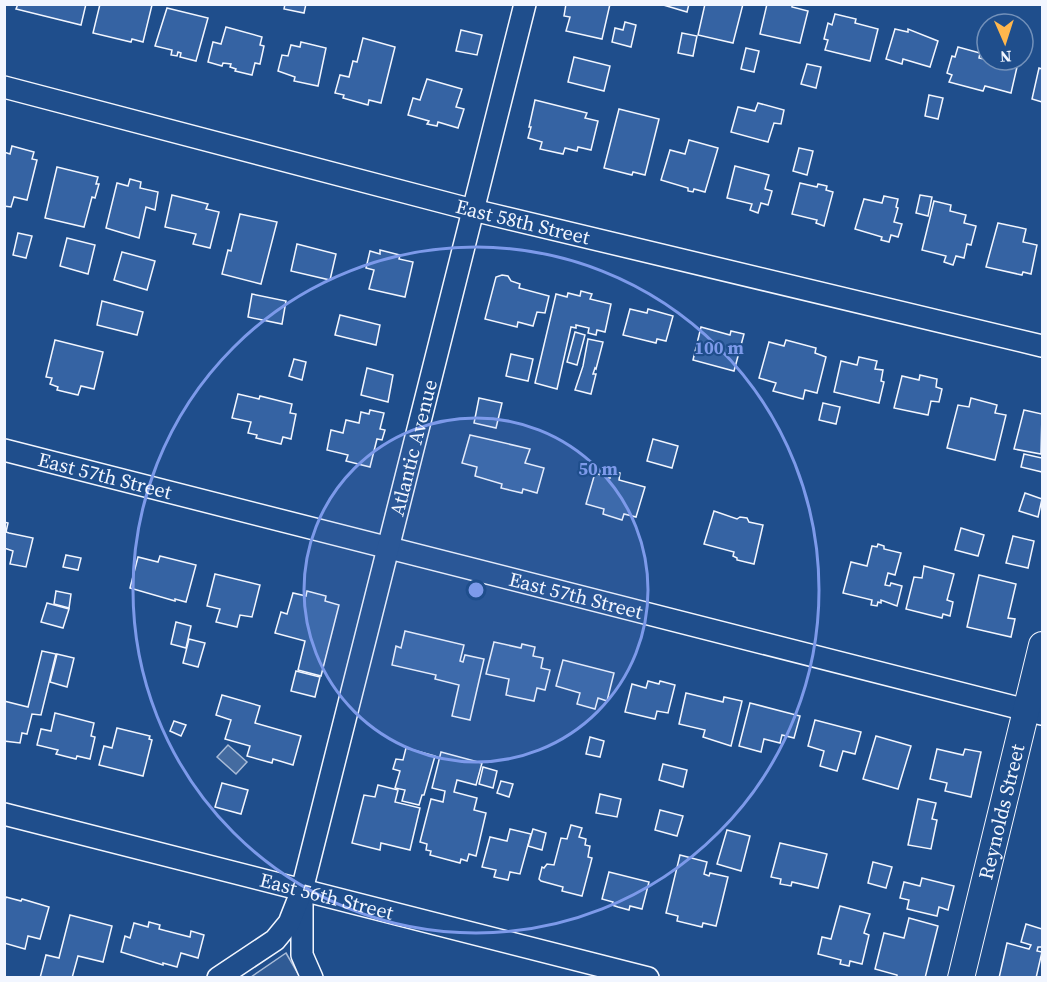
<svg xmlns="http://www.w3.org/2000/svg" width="1047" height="982" viewBox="0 0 1047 982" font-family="'Source Serif 4',serif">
	<rect width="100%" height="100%" fill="#1f4e8c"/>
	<path fill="#305b95" stroke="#a8bbd7" stroke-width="1.5" d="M 286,953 L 300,977 L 251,977 Z"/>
	<path fill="#446ba0" stroke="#a8bbd7" stroke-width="1.5" d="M 228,745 L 247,762 L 236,774 L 217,757 Z"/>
	<g fill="#3563a3" stroke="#f2f6ff" stroke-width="1.5">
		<path d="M 18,4 L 86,4 L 81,25 L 16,9 Z"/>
		<path d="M 100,4 L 152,5 L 143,42 L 132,39 L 131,42 L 93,33 Z"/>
		<path d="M 285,4 L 306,4 L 304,13 L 284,9 Z"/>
		<path d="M 566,4 L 610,4 L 602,39 L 566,31 L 570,17 L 564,16 Z"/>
		<path d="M 660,4 L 689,4 L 687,12 Z"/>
		<path d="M 705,4 L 743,4 L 733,43 L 698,35 Z"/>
		<path d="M 767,4 L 792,4 L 792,7 L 808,11 L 800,43 L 760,34 Z"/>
		<path d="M 167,8 L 208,18 L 196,61 L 180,57 L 181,53 L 178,52 L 177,56 L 171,55 L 172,50 L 155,46 Z"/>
		<path d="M 835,14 L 856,19 L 855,23 L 878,29 L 870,61 L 825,50 L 828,40 L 824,39 L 828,23 L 832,25 Z"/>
		<path d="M 625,22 L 636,25 L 631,47 L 612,42 L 615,28 L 623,30 Z"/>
		<path d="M 226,27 L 262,37 L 260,45 L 264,46 L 260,64 L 255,63 L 252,75 L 235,71 L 236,69 L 230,67 L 231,64 L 223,63 L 222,66 L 208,62 L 213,42 L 221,44 Z"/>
		<path d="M 895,29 L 908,32 L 908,29 L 938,41 L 930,67 L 903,59 L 902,64 L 886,59 Z"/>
		<path d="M 461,30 L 482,35 L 477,55 L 456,51 Z"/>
		<path d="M 682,33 L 697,36 L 693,56 L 678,53 Z"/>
		<path d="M 363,38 L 395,47 L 381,103 L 369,100 L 368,105 L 343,98 L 344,95 L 335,93 L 340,75 L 349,77 L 353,61 L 357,62 Z"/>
		<path d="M 301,42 L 326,48 L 318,86 L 294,81 L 295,77 L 278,71 L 282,55 L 288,56 L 291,45 L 300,47 Z"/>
		<path d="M 958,47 L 980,53 L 979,58 L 1017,67 L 1011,93 L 985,86 L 983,91 L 949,82 L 952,75 L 947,73 L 952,56 L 955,57 Z"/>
		<path d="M 746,48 L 759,51 L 754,72 L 741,69 Z"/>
		<path d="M 574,57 L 610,66 L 604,91 L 568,82 Z"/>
		<path d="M 807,64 L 821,67 L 816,88 L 801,84 Z"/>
		<path d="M 1039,68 L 1042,69 L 1042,102 L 1032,99 Z"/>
		<path d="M 427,79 L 462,89 L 456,107 L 464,109 L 458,128 L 438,122 L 437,126 L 427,124 L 429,121 L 408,115 L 413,98 L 420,100 Z"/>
		<path d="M 929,95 L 943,98 L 938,119 L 925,116 Z"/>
		<path d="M 535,100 L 587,113 L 585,118 L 598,121 L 591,150 L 578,147 L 577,151 L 565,148 L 563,154 L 540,149 L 542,142 L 528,138 L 531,127 L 529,127 Z"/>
		<path d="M 758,103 L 784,110 L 781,124 L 774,123 L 768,142 L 731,132 L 738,107 L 755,111 Z"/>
		<path d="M 619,109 L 659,119 L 645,175 L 633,172 L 632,175 L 604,168 Z"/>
		<path d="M 689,140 L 718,148 L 705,192 L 694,189 L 693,192 L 688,191 L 688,188 L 661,180 L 670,150 L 685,154 Z"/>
		<path d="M 12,146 L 34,152 L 32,159 L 37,160 L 27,200 L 14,197 L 11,207 L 4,206 L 4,152 L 10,154 Z"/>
		<path d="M 799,148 L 813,151 L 807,175 L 793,171 Z"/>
		<path d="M 735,166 L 769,175 L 765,189 L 772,191 L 768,205 L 761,203 L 758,213 L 750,210 L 752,204 L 727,198 Z"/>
		<path d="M 57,167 L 98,177 L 96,184 L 99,184 L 95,198 L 92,197 L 84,227 L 45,218 Z"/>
		<path d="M 130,179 L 141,182 L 140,188 L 158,192 L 155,210 L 146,207 L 139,238 L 106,228 L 117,183 L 128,186 Z"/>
		<path d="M 800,183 L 817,187 L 818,184 L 827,186 L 826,190 L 833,192 L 824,226 L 816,223 L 817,220 L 792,214 Z"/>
		<path d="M 172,195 L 208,204 L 206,209 L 219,212 L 210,248 L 193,244 L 196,234 L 165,227 Z"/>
		<path d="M 920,195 L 932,197 L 928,216 L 916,213 Z"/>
		<path d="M 884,196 L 898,199 L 896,207 L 898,208 L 894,222 L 902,224 L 898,237 L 891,235 L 889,242 L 881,240 L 882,237 L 855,229 L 864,199 L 882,203 Z"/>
		<path d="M 934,201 L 951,205 L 950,211 L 966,215 L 964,223 L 976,226 L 971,245 L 967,244 L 964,258 L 956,256 L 953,265 L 944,262 L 946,256 L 922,250 Z"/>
		<path d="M 240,214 L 277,222 L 261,284 L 222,274 L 228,250 L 231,251 Z"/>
		<path d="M 998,223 L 1026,229 L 1023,242 L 1037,245 L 1031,274 L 1023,272 L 1022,275 L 986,267 Z"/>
		<path d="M 18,233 L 32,236 L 26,258 L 13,255 Z"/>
		<path d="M 67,238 L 95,245 L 88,274 L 60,266 Z"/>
		<path d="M 297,244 L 336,254 L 330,280 L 291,271 Z"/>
		<path d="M 380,250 L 400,255 L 399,259 L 413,262 L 405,297 L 369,289 L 374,270 L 366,268 L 370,251 L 380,254 Z"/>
		<path d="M 122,252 L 155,261 L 147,290 L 114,280 Z"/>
		<path d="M 502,275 L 508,276 L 511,281 L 520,284 L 519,288 L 549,296 L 545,313 L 537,312 L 533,326 L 518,322 L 517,327 L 485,319 L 496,277 Z"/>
		<path d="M 581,291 L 592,294 L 590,299 L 611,304 L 605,332 L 597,330 L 596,335 L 588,333 L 589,328 L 576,325 L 576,328 L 571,327 L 557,389 L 535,383 L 556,294 L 567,297 L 568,293 L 580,296 Z"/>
		<path d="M 252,294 L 286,301 L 282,324 L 248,317 Z"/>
		<path d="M 102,301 L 143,312 L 137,335 L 97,325 Z"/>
		<path d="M 630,309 L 647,313 L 648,309 L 673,316 L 666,341 L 657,339 L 656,343 L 623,335 Z"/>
		<path d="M 340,315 L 380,325 L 376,345 L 335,335 Z"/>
		<path d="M 701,327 L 730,335 L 731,331 L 744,334 L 734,371 L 693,360 Z"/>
		<path d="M 575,332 L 585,335 L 577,365 L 567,362 Z"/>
		<path d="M 588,339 L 603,342 L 596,369 L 595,368 L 593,374 L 596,374 L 591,394 L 575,390 L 583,366 Z"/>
		<path d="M 55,340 L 103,352 L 94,389 L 81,386 L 78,395 L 57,390 L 58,387 L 50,384 L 52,378 L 46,377 Z"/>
		<path d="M 786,340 L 816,348 L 815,353 L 826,357 L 817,393 L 805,390 L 803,399 L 773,391 L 776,383 L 759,378 L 769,342 L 784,346 Z"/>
		<path d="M 511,354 L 533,359 L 528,381 L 506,376 Z"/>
		<path d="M 859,357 L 877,361 L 875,369 L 883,370 L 881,381 L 884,382 L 879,403 L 834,392 L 841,361 L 857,365 Z"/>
		<path d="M 294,359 L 306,362 L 302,380 L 289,376 Z"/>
		<path d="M 367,368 L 393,375 L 388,402 L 361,395 Z"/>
		<path d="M 920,375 L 937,379 L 936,387 L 942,389 L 939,402 L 931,401 L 928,415 L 894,408 L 902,376 L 919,380 Z"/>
		<path d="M 238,394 L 259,399 L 260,396 L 292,404 L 290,413 L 296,414 L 291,439 L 283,437 L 281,444 L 256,438 L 257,435 L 248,433 L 251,422 L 232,418 Z"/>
		<path d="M 479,398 L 502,403 L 496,428 L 474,423 Z"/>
		<path d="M 971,398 L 997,405 L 995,413 L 1006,415 L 995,460 L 947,448 L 958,405 L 969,407 Z"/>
		<path d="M 823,403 L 840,407 L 836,424 L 819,420 Z"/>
		<path d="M 370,410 L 384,413 L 380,429 L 385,430 L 382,440 L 377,439 L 370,467 L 346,461 L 348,455 L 327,450 L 331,430 L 343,433 L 346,420 L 359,423 L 361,412 L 369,414 Z"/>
		<path d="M 1024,410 L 1042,414 L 1041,454 L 1014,449 Z"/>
		<path d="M 470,435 L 530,449 L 525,463 L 544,468 L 537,493 L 523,489 L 522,493 L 501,488 L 502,484 L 475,476 L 477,467 L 462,463 Z"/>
		<path d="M 653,439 L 678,446 L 672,468 L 647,461 Z"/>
		<path d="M 1024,454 L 1042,458 L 1042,472 L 1021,467 Z"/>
		<path d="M 612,471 L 620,473 L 619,480 L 645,487 L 636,517 L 624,514 L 622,520 L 603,514 L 604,509 L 586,504 L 595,473 L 610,478 Z"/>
		<path d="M 1025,493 L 1042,499 L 1038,517 L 1019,511 Z"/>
		<path d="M 714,511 L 737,519 L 740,517 L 747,518 L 749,522 L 763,525 L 754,564 L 737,560 L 737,558 L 733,556 L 734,552 L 704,544 Z"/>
		<path d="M 4,522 L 8,523 L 6,532 L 9,533 L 33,538 L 26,567 L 10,564 L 13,551 L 4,548 Z"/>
		<path d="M 961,528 L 984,535 L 978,556 L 955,550 Z"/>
		<path d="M 1013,536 L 1034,541 L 1028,568 L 1006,563 Z"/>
		<path d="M 878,544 L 884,546 L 884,549 L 901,553 L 895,575 L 888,573 L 885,585 L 890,586 L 891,583 L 902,586 L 897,606 L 881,600 L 881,603 L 878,602 L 877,606 L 871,605 L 872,600 L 843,593 L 851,562 L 867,566 L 872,546 L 877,547 Z"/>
		<path d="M 66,555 L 81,558 L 78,570 L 63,567 Z"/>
		<path d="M 160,556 L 196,565 L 186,602 L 175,599 L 175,601 L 130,588 L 138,557 L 158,562 Z"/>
		<path d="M 924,566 L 954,574 L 947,600 L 953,602 L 950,616 L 943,614 L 942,618 L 906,609 L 914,577 L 922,578 Z"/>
		<path d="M 215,574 L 260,585 L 252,617 L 240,615 L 237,627 L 216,622 L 220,609 L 207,606 Z"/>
		<path d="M 979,575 L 1016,584 L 1008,618 L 1015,619 L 1011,637 L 967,627 Z"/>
		<path d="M 56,591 L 71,594 L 69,608 L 54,604 Z"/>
		<path d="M 307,591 L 326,596 L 325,601 L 339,605 L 321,676 L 298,670 L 305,641 L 275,633 L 281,612 L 287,614 L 293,593 L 306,596 Z"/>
		<path d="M 47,603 L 69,609 L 63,628 L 41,622 Z"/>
		<path d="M 176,622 L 191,626 L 186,648 L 171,644 Z"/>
		<path d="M 405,631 L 464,645 L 460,661 L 463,662 L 465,655 L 484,659 L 470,720 L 452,716 L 459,685 L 435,679 L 436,675 L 392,665 L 396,646 L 401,648 Z"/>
		<path d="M 189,639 L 205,643 L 198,667 L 183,663 Z"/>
		<path d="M 494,642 L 521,648 L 522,644 L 535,647 L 533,656 L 543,658 L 541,668 L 550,670 L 545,690 L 537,688 L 534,701 L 506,695 L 509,679 L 486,674 Z"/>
		<path d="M 42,651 L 56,654 L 41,715 L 32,714 L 27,734 L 22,733 L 20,743 L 4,741 L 4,701 L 28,707 Z"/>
		<path d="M 57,654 L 74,658 L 67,687 L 50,682 Z"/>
		<path d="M 563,660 L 614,673 L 607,701 L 598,698 L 595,709 L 577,704 L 580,693 L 556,686 Z"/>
		<path d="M 296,671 L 320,677 L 315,697 L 291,691 Z"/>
		<path d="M 648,681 L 659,684 L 660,681 L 675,685 L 668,713 L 657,711 L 655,719 L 625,712 L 632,684 L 646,688 Z"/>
		<path d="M 686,693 L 723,702 L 724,697 L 742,701 L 731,746 L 703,737 L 705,730 L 679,724 Z"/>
		<path d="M 222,695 L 260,706 L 255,723 L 301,736 L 293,765 L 273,759 L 272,763 L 247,756 L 250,746 L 225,739 L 231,720 L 216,715 Z"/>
		<path d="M 750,703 L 800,716 L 794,738 L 782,735 L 780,743 L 764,739 L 761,752 L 739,746 Z"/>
		<path d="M 55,713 L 94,723 L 91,736 L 95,737 L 90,759 L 77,756 L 76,759 L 56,754 L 58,750 L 37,745 L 41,729 L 51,731 Z"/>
		<path d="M 815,720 L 861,732 L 855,754 L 843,751 L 837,771 L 820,766 L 824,751 L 808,746 Z"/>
		<path d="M 174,721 L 186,725 L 181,736 L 170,731 Z"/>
		<path d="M 117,728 L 150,736 L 149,739 L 152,740 L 143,776 L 99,765 L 104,746 L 112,748 Z"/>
		<path d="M 876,736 L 911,746 L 898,789 L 863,779 Z"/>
		<path d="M 590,737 L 604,741 L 600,757 L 586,754 Z"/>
		<path d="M 406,748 L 435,756 L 424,795 L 422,795 L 419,805 L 402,801 L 405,790 L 395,788 L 400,771 L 393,769 L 396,759 L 403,760 Z"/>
		<path d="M 937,749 L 963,755 L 965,749 L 981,752 L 971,797 L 945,791 L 947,783 L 930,779 Z"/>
		<path d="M 441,752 L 482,763 L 476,785 L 457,780 L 454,792 L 477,798 L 474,810 L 486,813 L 476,856 L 469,854 L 467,861 L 461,859 L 460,863 L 430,855 L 431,851 L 426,850 L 427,844 L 420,842 L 431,799 L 443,802 L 445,791 L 432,788 Z"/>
		<path d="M 663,764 L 687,770 L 683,787 L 659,780 Z"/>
		<path d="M 483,767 L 497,771 L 493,788 L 479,784 Z"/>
		<path d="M 501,781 L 513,784 L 509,797 L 497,793 Z"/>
		<path d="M 222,783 L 248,790 L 241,814 L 215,807 Z"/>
		<path d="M 378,785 L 398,790 L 395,802 L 420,808 L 410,850 L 381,843 L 380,850 L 352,843 L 364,795 L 375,797 Z"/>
		<path d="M 600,794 L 621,799 L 617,817 L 596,813 Z"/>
		<path d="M 918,799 L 936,803 L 932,819 L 937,820 L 931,849 L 908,845 Z"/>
		<path d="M 660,810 L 683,816 L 677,836 L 655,830 Z"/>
		<path d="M 571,825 L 582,828 L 579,837 L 586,839 L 585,845 L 590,846 L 588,857 L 592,858 L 582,896 L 562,891 L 563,887 L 541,881 L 539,879 L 542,867 L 544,868 L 547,864 L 554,865 L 561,838 L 567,839 Z"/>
		<path d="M 510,829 L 531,834 L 520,874 L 510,872 L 508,880 L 494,877 L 496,870 L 482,867 L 490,837 L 507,841 Z"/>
		<path d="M 533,829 L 546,833 L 542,850 L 528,846 Z"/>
		<path d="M 727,830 L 750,836 L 741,871 L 717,864 Z"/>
		<path d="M 780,843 L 827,854 L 818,888 L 792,882 L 791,886 L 780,884 L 781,879 L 771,877 Z"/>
		<path d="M 680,855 L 707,862 L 704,874 L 709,876 L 710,873 L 728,877 L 716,926 L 703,923 L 702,927 L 677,921 L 678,916 L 666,913 Z"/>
		<path d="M 873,862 L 892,867 L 886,888 L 868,883 Z"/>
		<path d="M 609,872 L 649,882 L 642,909 L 630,906 L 629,910 L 618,907 L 612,905 L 613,902 L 602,899 Z"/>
		<path d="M 922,878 L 954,886 L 948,910 L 939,907 L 937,916 L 907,909 L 909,900 L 900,898 L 904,882 L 920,886 Z"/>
		<path d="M 6,897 L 21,901 L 22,899 L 49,907 L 40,939 L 28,936 L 25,949 L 4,943 L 4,904 Z"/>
		<path d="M 840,906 L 870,914 L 864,933 L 869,935 L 862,964 L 850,961 L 849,966 L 840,964 L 841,960 L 818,954 L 822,937 L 831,939 Z"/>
		<path d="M 70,915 L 112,926 L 103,962 L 78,956 L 72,978 L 40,978 L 46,955 L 59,958 Z"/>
		<path d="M 909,918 L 938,926 L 925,978 L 897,978 L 897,975 L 875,969 L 884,933 L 904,938 Z"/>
		<path d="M 149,922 L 160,925 L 159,929 L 190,937 L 191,931 L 204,935 L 198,958 L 181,953 L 177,967 L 163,963 L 163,965 L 121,952 L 125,936 L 130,938 L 134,923 L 148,927 Z"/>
		<path d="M 1026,924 L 1042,929 L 1042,947 L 1038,947 L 1037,951 L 1042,952 L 1036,978 L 999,978 L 1007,943 L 1029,949 L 1031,945 L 1021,942 Z"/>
	</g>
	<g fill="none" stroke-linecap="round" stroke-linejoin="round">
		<defs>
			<g id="minor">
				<path id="s1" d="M 4,87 L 473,210 L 1042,346"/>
				<path id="s2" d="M 4,450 L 1042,714"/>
				<path id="s3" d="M 4,814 L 648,978"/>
				<path d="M 302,903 L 302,955 L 312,978"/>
				<path id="s4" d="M 218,978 L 275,940 L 289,923 L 302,890 L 525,4"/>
			</g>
			<g id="tertiary">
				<path id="s5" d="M 961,978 L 1042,645"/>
			</g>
		</defs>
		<use href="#minor" stroke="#f2f6ff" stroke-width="24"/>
		<use href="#tertiary" stroke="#f2f6ff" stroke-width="28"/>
		<use href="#minor" stroke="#1f4e8c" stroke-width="21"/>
		<use href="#tertiary" stroke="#1f4e8c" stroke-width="26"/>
	</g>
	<circle cx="476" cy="590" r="172" fill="#7d9aea" fill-opacity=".12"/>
	<g fill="none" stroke="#7d9aea" stroke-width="3">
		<circle cx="476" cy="590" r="172"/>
		<circle cx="476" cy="590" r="343"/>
	</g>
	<g text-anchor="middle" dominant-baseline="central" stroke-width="4.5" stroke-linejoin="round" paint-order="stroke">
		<g font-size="20" fill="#f2f6ff" stroke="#1f4e8c">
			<text stroke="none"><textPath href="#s1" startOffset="536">East 58th Street</textPath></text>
			<text stroke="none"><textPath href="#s4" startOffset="582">Atlantic Avenue</textPath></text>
			<text stroke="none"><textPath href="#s2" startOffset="104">East 57th Street</textPath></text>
			<text stroke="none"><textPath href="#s2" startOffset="590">East 57th Street</textPath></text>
			<text stroke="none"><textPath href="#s5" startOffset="171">Reynolds Street</textPath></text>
			<text stroke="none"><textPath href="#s3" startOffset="333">East 56th Street</textPath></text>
		</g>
	</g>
	<circle cx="476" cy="590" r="9" fill="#7d9aea" stroke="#1f4e8c" stroke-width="3"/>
	<g font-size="18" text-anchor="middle" font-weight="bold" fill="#7d9aea" stroke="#1f4e8c" stroke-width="4.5" stroke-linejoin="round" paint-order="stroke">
		<text x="719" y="354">100 m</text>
		<text x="598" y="475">50 m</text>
	</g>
	<rect width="1047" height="982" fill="none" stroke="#f2f6ff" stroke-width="12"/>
	<g transform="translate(1005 42) rotate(177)"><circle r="28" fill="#1f4e8c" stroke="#7391ba" stroke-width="1.5"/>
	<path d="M0-4.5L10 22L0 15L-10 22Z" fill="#ffb74d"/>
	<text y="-9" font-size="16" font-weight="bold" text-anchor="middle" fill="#f2f6ff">N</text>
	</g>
</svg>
